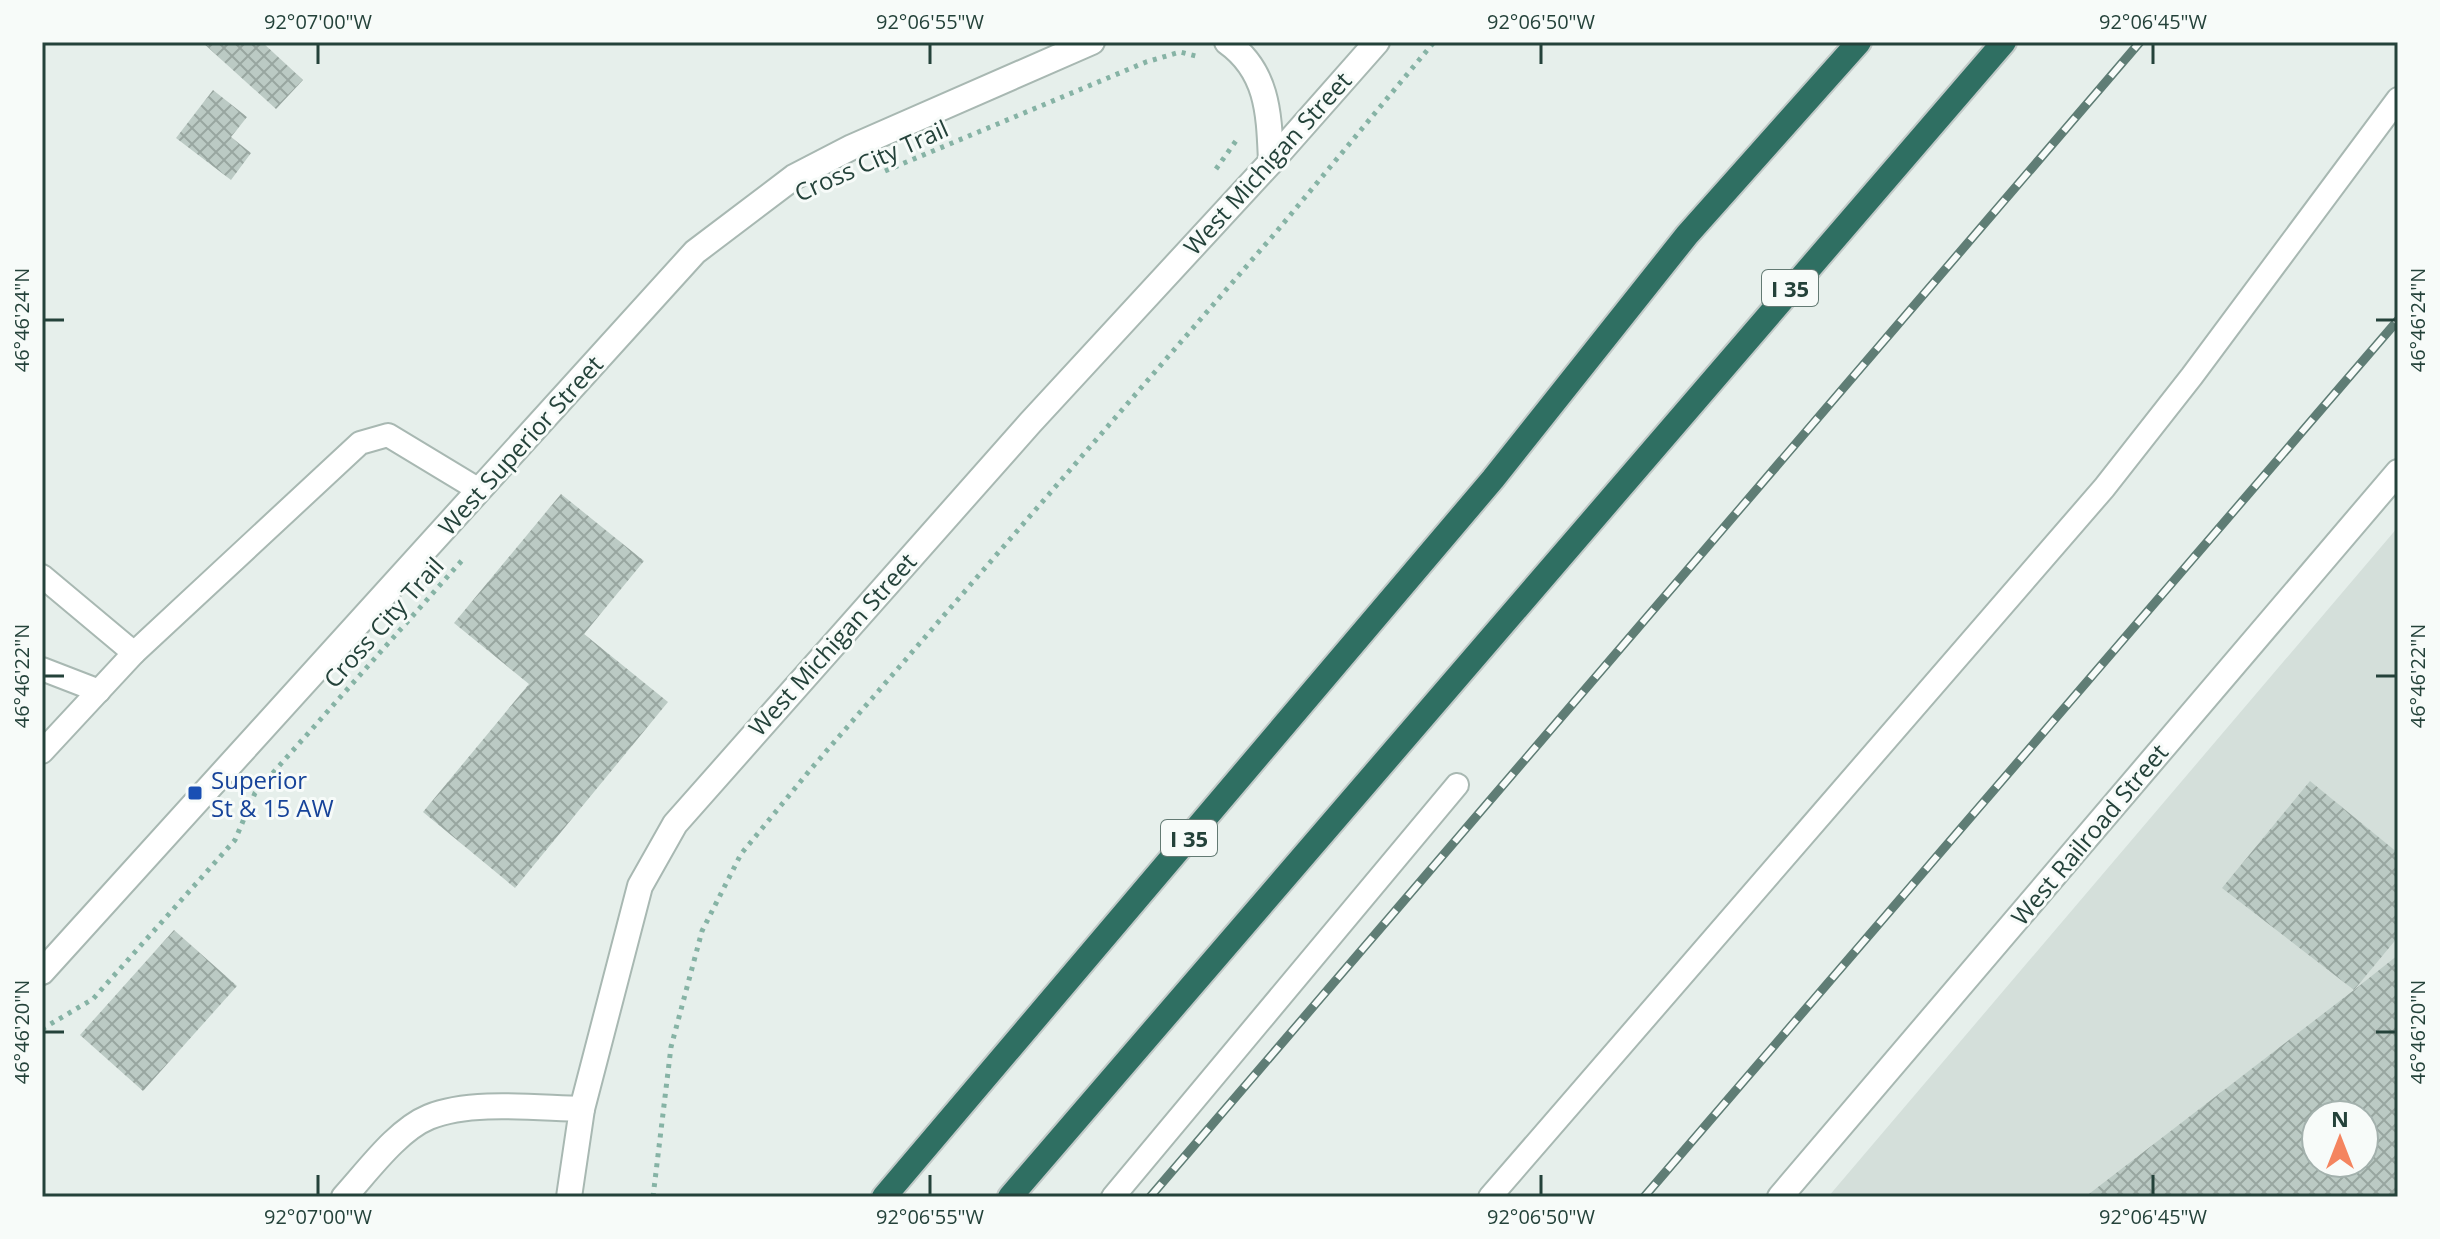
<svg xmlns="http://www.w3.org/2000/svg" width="2440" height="1239" viewBox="0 0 2440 1239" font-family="'Open Sans',sans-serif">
	<defs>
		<pattern id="building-cross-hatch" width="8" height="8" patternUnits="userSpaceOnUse" patternTransform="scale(2)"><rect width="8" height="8" fill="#bbcac4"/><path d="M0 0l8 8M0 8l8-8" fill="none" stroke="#98a6a0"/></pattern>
	</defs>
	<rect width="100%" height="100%" fill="#e6efeb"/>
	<path fill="#d4dfda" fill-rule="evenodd" d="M 2398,527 L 2398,1197 L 1828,1197 ZM 2316,1115 L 2364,1115 L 2364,1163 L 2316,1163 Z"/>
	<g fill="url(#building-cross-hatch)" fill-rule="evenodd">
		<path d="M 202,42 L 262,42 L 303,80 L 276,109 Z"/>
		<path d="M 213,90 L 247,117 L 231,137 L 251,153 L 231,180 L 176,138 Z"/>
		<path d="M 561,494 L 644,561 L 584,634 L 668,702 L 515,888 L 423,812 L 529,684 L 454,623 Z"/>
		<path d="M 2310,781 L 2398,853 L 2398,937 L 2354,990 L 2222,888 Z"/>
		<path d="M 174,930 L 237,986 L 143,1091 L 80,1035 Z"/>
		<path d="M 2398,955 L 2398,1197 L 2085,1197 L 2354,990 ZM 2316,1115 L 2364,1115 L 2364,1163 L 2316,1163 Z"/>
	</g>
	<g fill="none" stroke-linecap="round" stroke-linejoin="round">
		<defs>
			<g id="service">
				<path d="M 42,576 L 134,653 L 360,443 L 388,435 L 479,490"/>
				<path d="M 42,669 L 99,691"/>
				<path d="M 42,752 L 134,653"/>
				<path d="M 1113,1197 L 1457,785"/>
				<path d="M 1490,1197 L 2104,488 L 2192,376 L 2398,99"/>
			</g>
			<path id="minor" d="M 344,1197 C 367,1172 397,1130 429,1117 C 471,1100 536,1108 582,1109 L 569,1197"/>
			<g id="tertiary">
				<path d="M 1227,42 C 1269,72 1269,116 1271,162"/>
				<path d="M 42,972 L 695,252 L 794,177 L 852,147 L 1092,42"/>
				<path d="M 582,1109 L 640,886 L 675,824 L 1030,423 L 1271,162 L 1377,42"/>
				<path d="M 1780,1197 L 2398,472"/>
			</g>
			<g id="motorway">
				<path d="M 884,1197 L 1493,479 L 1687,235 L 1859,42"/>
				<path d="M 1010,1197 L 2004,42"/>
			</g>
		</defs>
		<use href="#service" stroke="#a8b8b2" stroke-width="26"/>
		<use href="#minor" stroke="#a8b8b2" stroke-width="28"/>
		<use href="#tertiary" stroke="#a8b8b2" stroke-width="28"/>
		<use href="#motorway" stroke="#c2cac8" stroke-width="28"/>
		<g stroke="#86b3a5" stroke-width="5" stroke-dasharray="4 6" stroke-linecap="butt">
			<path d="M 1216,169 L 1238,138"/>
			<path d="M 885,171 L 1146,62 L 1180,52 L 1200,57"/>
			<path d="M 42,1029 L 93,999 L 235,840 L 255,793 L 465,557"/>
			<path d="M 653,1197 L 671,1047 L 702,931 L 741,854 L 810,770 L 1277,231 L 1434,42"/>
		</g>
		<use href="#service" stroke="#fff" stroke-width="22"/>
		<use href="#minor" stroke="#fff" stroke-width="24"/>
		<use href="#tertiary" stroke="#fff" stroke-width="24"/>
		<use href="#motorway" stroke="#2f6f62" stroke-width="24"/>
		<defs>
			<g id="rail">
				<path d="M 1150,1197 L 2140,42"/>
				<path d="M 1644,1197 L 2398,320"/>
			</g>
		</defs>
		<use href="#rail" stroke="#5f7d75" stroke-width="9"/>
		<use href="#rail" stroke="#f7fbf9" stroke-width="6" stroke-dasharray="18" stroke-linecap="butt"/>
	</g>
	<path fill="none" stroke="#24423a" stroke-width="3" d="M 318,44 L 318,64M 930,44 L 930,64M 1541,44 L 1541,64M 2153,44 L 2153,64M 44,320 L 64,320M 2376,320 L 2396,320M 44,676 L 64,676M 2376,676 L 2396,676M 44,1032 L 64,1032M 2376,1032 L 2396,1032M 318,1175 L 318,1195M 930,1175 L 930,1195M 1541,1175 L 1541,1195M 2153,1175 L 2153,1195"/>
	<rect fill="#1a4fb4" stroke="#f7fbf9" stroke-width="3" x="187" y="785" width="16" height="16" rx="4"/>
	<g text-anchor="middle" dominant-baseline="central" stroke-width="6" stroke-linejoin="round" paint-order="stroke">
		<g fill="#f7fbf9" stroke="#637a73" stroke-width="2">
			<rect x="1762" y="270" width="56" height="36" rx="6"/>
			<rect x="1161" y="820" width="56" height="36" rx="6"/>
		</g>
		<g font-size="22" font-weight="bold" fill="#24423a">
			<text x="1790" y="288">I 35</text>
			<text x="1189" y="838">I 35</text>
		</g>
		<g font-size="24" fill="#24423a" stroke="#f7fbf9">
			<text transform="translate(871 160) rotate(-24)">Cross City Trail</text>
			<text transform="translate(1267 163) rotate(-48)">West Michigan Street</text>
			<text transform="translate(520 445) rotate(-48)">West Superior Street</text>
			<text transform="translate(383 622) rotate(-48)">Cross City Trail</text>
			<text transform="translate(832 644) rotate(-48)">West Michigan Street</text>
			<text transform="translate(2089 834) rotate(-50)">West Railroad Street</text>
		</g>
		<g font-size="24" fill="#164399" stroke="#f7fbf9" text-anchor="start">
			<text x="211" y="779">Superior<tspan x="211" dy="28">St &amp; 15 AW</tspan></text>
		</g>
	</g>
	<rect width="2440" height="1239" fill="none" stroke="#f7fbf9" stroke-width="88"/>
	<g transform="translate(2340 1139)"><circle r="38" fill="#f7fbf9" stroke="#a3b1ad" stroke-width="2"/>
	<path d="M0-6L14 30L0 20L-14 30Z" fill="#f4845f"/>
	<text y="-12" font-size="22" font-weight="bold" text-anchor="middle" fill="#24423a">N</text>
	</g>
	<rect x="44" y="44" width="2352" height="1151" fill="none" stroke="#24423a" stroke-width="3"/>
	<g font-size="20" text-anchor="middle" fill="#24423a">
		<text x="318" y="29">92°07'00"W</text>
		<text x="930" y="29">92°06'55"W</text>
		<text x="1541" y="29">92°06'50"W</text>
		<text x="2153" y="29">92°06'45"W</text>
		<text transform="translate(22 320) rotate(-90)" y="7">46°46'24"N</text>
		<text transform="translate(2418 320) rotate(-90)" y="7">46°46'24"N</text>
		<text transform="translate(22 676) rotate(-90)" y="7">46°46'22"N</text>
		<text transform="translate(2418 676) rotate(-90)" y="7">46°46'22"N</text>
		<text transform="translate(22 1032) rotate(-90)" y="7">46°46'20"N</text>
		<text transform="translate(2418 1032) rotate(-90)" y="7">46°46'20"N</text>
		<text x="318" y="1224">92°07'00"W</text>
		<text x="930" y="1224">92°06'55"W</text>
		<text x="1541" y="1224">92°06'50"W</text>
		<text x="2153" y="1224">92°06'45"W</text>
	</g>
</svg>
